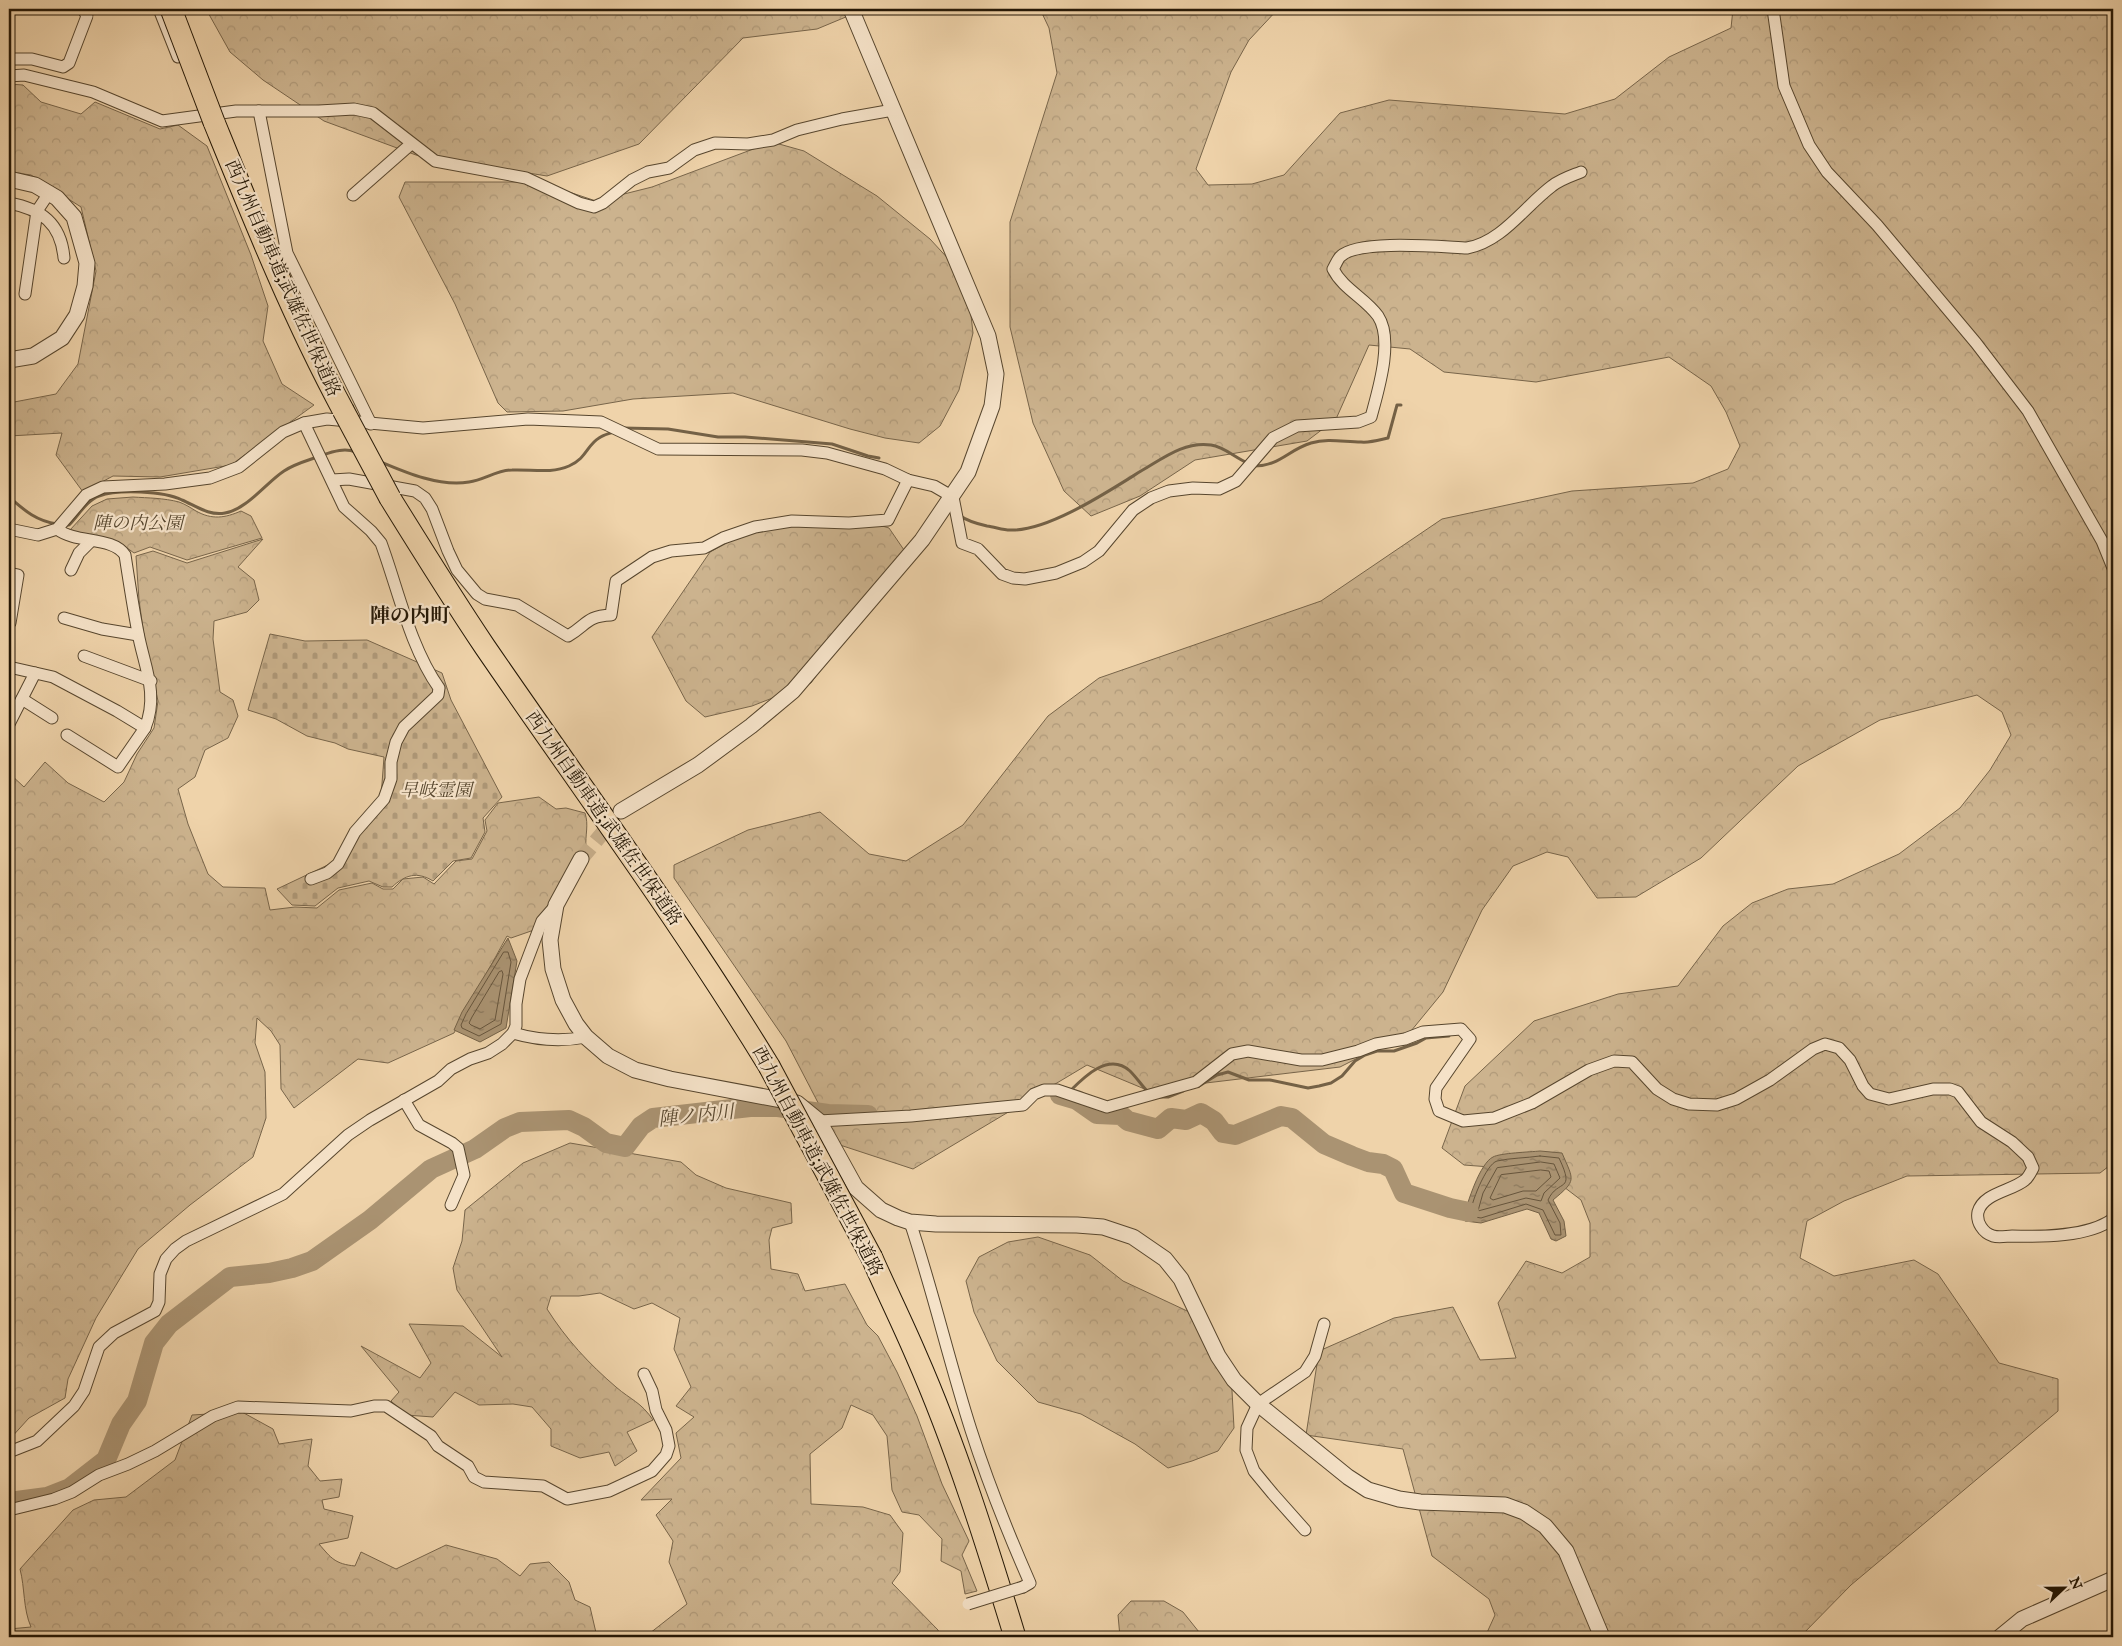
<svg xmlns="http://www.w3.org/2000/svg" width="2122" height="1646" viewBox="0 0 2122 1646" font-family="'IM FELL Great Primer','Noto Serif JP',serif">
	<defs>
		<pattern id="forest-crowns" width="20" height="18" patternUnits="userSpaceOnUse" patternTransform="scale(1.25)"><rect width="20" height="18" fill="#ccb38e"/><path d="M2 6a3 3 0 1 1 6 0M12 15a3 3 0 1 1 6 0" fill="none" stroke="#af9979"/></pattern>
		<pattern id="cemetery-stones" width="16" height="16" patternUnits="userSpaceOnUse" patternTransform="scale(1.25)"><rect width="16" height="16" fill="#ccb38e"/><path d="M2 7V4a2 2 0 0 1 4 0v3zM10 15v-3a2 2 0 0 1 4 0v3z" fill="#af9979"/></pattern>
		<pattern id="water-ripples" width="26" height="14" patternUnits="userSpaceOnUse" patternTransform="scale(1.25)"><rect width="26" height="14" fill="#aa9372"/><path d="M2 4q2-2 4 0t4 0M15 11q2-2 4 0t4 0" fill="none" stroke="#8a775c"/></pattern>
	</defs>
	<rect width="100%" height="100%" fill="#efd3aa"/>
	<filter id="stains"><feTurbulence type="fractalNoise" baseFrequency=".004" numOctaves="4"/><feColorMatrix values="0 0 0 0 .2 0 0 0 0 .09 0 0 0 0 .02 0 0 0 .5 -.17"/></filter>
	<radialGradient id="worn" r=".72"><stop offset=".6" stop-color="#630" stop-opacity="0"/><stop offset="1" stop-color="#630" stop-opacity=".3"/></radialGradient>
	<g fill="url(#forest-crowns)" stroke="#78654a">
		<path d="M 206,9 L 865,9 L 817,29 L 743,38 L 639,144 L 547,176 L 416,155 L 324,121 L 263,80 L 230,52 Z"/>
		<path d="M 1040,9 L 1278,9 L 1249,40 L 1231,72 L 1196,169 L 1208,185 L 1252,184 L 1284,175 L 1340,113 L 1389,100 L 1565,114 L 1615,99 L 1669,57 L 1731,28 L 1733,9 L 2113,9 L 2113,1163 L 2100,1173 L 1907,1176 L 1844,1201 L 1807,1221 L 1800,1258 L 1834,1276 L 1914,1260 L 1938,1274 L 1999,1363 L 2058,1379 L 2058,1411 L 1851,1585 L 1800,1637 L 1485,1637 L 1495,1615 L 1489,1599 L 1432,1556 L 1403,1449 L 1306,1435 L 1319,1351 L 1394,1318 L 1453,1307 L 1480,1360 L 1516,1358 L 1498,1303 L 1526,1261 L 1562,1273 L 1590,1257 L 1590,1223 L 1581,1200 L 1543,1171 L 1464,1165 L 1442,1148 L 1465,1086 L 1534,1021 L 1618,994 L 1678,986 L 1723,926 L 1752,903 L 1788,889 L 1833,884 L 1899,854 L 1960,808 L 1990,770 L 2011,735 L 2002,712 L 1977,695 L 1880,720 L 1798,766 L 1701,858 L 1636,897 L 1597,898 L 1568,857 L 1547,852 L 1513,866 L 1482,910 L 1443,992 L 1411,1031 L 1340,1067 L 1147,1090 L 1087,1065 L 913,1169 L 840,1145 L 786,1041 L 674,878 L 674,865 L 748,830 L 820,812 L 869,854 L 906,861 L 963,825 L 1048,716 L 1099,678 L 1321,601 L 1442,519 L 1572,491 L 1693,483 L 1728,469 L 1740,446 L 1726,412 L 1711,386 L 1669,357 L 1536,382 L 1444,372 L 1410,349 L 1369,345 L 1336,419 L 1307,441 L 1195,460 L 1140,496 L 1091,516 L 1064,491 L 1033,423 L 1010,327 L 1010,222 L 1057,73 L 1049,28 Z"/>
		<path d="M 9,84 L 23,85 L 41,102 L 81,114 L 95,102 L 160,129 L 178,125 L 207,146 L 251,255 L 268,306 L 263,341 L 282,384 L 314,405 L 231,465 L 160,477 L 113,476 L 83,492 L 56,455 L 62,433 L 9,436 L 9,403 L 56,394 L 78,364 L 96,271 L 81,207 L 31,175 L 9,172 Z"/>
		<path d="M 772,142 L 804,151 L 877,196 L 930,239 L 953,264 L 968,289 L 973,333 L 959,390 L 940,426 L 919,443 L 885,438 L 850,429 L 733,393 L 633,399 L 563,411 L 507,412 L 498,403 L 455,304 L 399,197 L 405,182 L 539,182 L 596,201 L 652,187 Z"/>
		<path d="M 133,497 C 148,498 164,498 179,502 C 185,504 191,508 196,511 C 212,520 225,518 241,511 L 251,516 L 262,538 L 187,560 L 150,547 L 134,553 L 119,542 L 93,538 L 70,530 L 92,506 L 107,499 Z"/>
		<path d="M 872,523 L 889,528 L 904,550 L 811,683 L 752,706 L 705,717 L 686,701 L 652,637 L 710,552 L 736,538 L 759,528 Z"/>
		<path d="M 263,539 L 238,567 L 254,580 L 259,600 L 247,612 L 214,621 L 213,639 L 220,692 L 233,700 L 238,716 L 228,738 L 205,750 L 195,777 L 178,789 L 188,824 L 208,874 L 223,887 L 265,888 L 270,910 L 295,907 L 317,908 L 339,890 L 372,883 L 383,889 L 393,889 L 403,879 L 423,877 L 434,884 L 456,861 L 472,859 L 487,831 L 485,820 L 498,803 L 539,797 L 556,809 L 566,808 L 585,813 C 589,825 585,835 586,847 L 574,860 L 534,930 L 511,938 L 507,936 L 454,1033 L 388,1063 L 358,1059 L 294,1108 L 281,1089 L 280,1045 L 271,1031 L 257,1018 L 255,1043 L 265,1072 L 266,1118 L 253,1157 L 190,1205 L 138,1249 L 96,1318 L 68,1379 L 65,1398 L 29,1418 L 9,1440 L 9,773 L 24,787 L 45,762 L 68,783 L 104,802 L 124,782 L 137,754 L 154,728 L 158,701 L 144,636 L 139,600 L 136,556 L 153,551 L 187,563 Z"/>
		<path d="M 570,1143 L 681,1162 L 696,1175 L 726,1188 L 791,1203 L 792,1223 L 772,1228 L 769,1240 L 771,1269 L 798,1274 L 805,1291 L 845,1284 L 867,1325 L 878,1336 L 897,1372 L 917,1416 L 942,1484 L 969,1541 L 962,1555 L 977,1591 L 965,1594 L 961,1571 L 941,1561 L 942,1539 L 919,1515 L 902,1512 L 892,1490 L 887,1436 L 873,1415 L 851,1405 L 842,1428 L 810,1454 L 811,1504 L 863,1507 L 890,1515 L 903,1533 L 900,1572 L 892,1583 L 938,1630 L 940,1637 L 645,1637 L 687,1604 L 669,1562 L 673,1541 L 656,1515 L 672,1499 L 641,1500 L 681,1458 L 676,1433 L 694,1417 L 676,1406 L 691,1387 L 674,1349 L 680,1318 L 652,1303 L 634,1309 L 600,1293 L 579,1296 L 551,1296 L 547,1309 C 566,1339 589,1364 616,1387 C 631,1400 641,1402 653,1420 L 627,1432 L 637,1451 L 615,1466 L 609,1452 L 580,1458 L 551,1446 L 551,1429 L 532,1407 L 513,1404 L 479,1405 L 455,1392 L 433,1417 L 406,1415 L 391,1401 L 399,1392 L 361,1346 L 420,1378 L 431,1363 L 409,1324 L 463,1326 L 502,1357 L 457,1290 L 453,1268 L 462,1241 L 465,1210 L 523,1163 Z"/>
		<path d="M 1038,1237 L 1090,1255 L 1123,1281 L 1200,1317 L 1231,1372 L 1234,1428 L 1218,1451 L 1192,1461 L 1168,1468 L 1135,1444 L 1081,1414 L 1038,1402 L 997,1361 L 974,1312 L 966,1281 L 979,1257 L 1008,1242 Z"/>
		<path d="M 242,1412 L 273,1429 L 279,1444 L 312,1439 L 308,1466 L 320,1481 L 342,1479 L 339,1497 L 322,1500 L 324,1509 L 353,1516 L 348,1538 L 319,1544 C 331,1558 335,1564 355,1566 L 361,1552 L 396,1569 L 446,1545 L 497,1559 L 520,1576 L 530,1564 L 549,1562 L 569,1582 L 575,1600 L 590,1607 L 597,1637 L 9,1637 L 9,1629 L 31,1627 C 23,1609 25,1588 20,1569 L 73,1510 L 94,1500 L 126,1497 L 175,1460 L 192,1415 Z"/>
		<path d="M 1131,1601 L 1164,1601 L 1183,1612 L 1203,1637 L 1120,1637 L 1118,1615 Z"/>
	</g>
	<path fill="url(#cemetery-stones)" stroke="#78654a" d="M 270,634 L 305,641 L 367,640 L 442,673 L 451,700 L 502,797 L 483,818 L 485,832 L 471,858 L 453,861 L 433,881 C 417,871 405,875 392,887 L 383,887 L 369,881 L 338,888 L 315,906 L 292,905 L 277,889 L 334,862 L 381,797 L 384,757 L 348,749 L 335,743 L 307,736 L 276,719 L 248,710 Z"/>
	<g fill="url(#water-ripples)" stroke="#746146">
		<path d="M 508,938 L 517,961 L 506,1028 L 480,1042 L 454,1030 L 462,1012 Z"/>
		<path d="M 1540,1151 L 1562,1153 C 1574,1181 1577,1180 1553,1200 L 1564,1221 L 1566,1236 L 1556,1241 L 1551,1239 L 1539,1213 L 1527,1209 L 1481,1223 L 1465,1221 L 1464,1217 C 1467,1203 1480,1163 1493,1157 C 1500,1153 1530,1152 1540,1151 Z"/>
	</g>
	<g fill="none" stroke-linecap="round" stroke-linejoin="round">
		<g stroke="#67553c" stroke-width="1">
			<path d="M 504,952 L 508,952 L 511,962 L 501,1024 L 479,1036 L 462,1028 L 461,1025 L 466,1014 Z"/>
			<path d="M 502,971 L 503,974 L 495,1020 L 480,1029 L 471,1025 L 469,1023 L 472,1017 L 499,972 Z"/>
			<path d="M 1540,1156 L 1559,1158 C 1576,1194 1558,1178 1548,1200 L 1560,1223 L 1561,1235 L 1555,1235 L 1543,1210 L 1526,1204 L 1481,1218 L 1470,1216 C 1470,1205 1486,1164 1497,1161 C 1510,1158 1526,1158 1540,1156 Z"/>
			<path d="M 1541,1162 L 1554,1164 L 1560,1178 L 1544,1193 L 1541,1201 L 1526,1198 L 1478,1211 L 1483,1193 L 1497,1168 Z"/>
			<path d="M 1541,1170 L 1549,1171 L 1551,1177 L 1536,1191 L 1523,1191 L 1493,1200 L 1490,1198 L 1501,1175 Z"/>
		</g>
		<g stroke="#746146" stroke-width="3">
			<path d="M 623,428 L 668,429 L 718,437 L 745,437 L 832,444 L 868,456 L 879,458"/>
			<path d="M 381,462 C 407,473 440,487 469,482 C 484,480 497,470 512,470 C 531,469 551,474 569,466 C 587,458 587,445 599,438 C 603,435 608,434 613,432"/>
			<path d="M 1254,466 C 1280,466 1288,450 1311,443 C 1328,438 1344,442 1361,442 C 1370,443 1379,440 1388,438 L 1397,405 L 1401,405"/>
			<path d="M 9,497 C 24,510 36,521 57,524"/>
			<path d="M 959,515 C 967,521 978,524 987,526 C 995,527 1003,530 1010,530 C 1047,532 1109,491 1141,471 C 1162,459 1184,441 1211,445 C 1225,447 1235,458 1248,463"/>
			<path d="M 65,525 L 69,525 C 78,516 87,500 99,496 C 118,489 164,491 182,500 C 196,506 209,516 225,513 C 246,510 267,482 284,471 C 296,463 310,460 323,455 C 334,451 345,448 356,452"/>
			<path d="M 1199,1086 L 1217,1075 L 1228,1072 L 1249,1080 L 1270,1080 L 1308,1088 L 1319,1086 L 1331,1083 L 1342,1076 L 1355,1061 L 1365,1055 L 1377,1051 L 1394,1051 L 1417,1043 L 1426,1038 L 1449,1036"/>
			<path d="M 1070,1091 C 1085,1076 1109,1052 1130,1071 C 1137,1078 1142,1086 1148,1092"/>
			<path d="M 1158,1097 L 1168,1097 L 1183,1091"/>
		</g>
		<g stroke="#aa9372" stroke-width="20">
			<path d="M 1060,1095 L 1077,1100 L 1097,1114 L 1121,1115 L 1128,1121 L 1158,1129 L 1171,1118 L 1186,1120 L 1201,1113 L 1214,1121 L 1223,1133 L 1235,1135 L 1281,1116 L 1292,1118 L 1324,1144 L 1352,1156 L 1368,1162 L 1383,1164 L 1393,1169 L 1404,1193 L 1450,1208 L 1469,1212"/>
			<path d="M 9,1502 L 47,1497 L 70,1488 L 106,1460 L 121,1424 L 137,1401 L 154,1343 L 169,1324 L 230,1277 L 269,1273 L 292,1268 L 312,1261 L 370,1220 L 431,1169 L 475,1149 L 505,1128 L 520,1122 L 569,1120 L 584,1127 L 606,1143 L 625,1147 L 641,1126 L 653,1118 L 750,1107 L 778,1107 L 828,1114 L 868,1115"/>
		</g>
		<path stroke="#c6ad89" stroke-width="15" stroke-dasharray="15 8" stroke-linecap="butt" d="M 581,859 L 615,818"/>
		<defs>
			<g id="minor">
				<path d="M 159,9 L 178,57"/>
				<path d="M 1773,9 L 1784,86 L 1809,145 L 1827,172 L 1877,225 L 1976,343 L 2028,411 L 2102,541 L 2113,568"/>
				<path d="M 9,59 L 32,59 L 63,67 L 69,63 L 87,16 L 83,9"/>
				<path d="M 9,76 L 24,75 L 93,92 L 162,121 L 236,111 L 319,111 L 354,109 L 373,113 L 435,161 L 526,178 L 579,203 L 594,207 L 603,203 L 632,180 L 648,172 L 669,168 L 694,150 L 715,143 L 748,144 L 773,140 L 797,130 L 842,119 L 893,110"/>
				<path d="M 259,111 L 287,253 L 371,424"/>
				<path d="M 353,195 L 411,144"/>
				<path d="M 9,203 C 41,209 61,223 64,258"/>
				<path d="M 25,294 L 37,211 L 49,193"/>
				<path d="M 304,423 L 344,507 L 371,531 L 381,543 C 398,589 410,647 439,688 L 438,695 L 404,727 L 396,742 L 391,762 L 391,779 L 384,799 L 355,832 L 338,864 L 327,873 L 311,879"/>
				<path d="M 332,480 L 349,479 L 415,491 L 425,498 L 432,509 L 448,551 L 457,570 L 477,594 L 485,599 L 517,605 L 568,636 C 587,625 586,616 611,615 L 616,581 L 652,557 L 671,551 L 704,548 L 723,538 L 755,527 L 792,521 L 849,523 L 888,520 L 908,480"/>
				<path d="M 9,529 L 38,535 L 57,529 L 86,495 L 103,487 L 165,484 L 210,478 L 239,467 L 283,432 L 304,423 L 327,419 L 423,428 L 528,419 L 601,422 L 658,449 L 802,450 L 827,453 L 885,469 L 908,480 L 934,486 L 953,497 L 962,543 L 978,549 L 1002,574 L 1013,578 L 1025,579 L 1056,573 L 1083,562 L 1099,551 L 1133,510 L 1151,498 L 1169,491 L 1193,488 L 1219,489 L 1236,481 L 1273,438 L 1297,426 L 1358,422 L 1371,417 C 1378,391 1394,340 1378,316 C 1365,298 1343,289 1333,269 C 1335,266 1338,258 1341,256 C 1359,239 1442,247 1467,248 C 1502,242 1525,206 1552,186 C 1561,179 1571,176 1581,172"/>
				<path d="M 71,570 L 79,553 L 91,541"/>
				<path d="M 9,573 L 18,575 L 10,623"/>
				<path d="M 64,618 L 102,629 L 138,635"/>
				<path d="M 84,656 L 151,681"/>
				<path d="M 9,667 L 53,677 L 117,711 L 145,728 C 159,694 144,666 138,633 C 133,607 129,581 125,555 C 112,536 76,544 57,529"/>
				<path d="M 22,699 L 52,718"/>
				<path d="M 9,724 L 35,673"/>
				<path d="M 67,735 L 118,767 L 145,728"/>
				<path d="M 513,1033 C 537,1040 561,1042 586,1037"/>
				<path d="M 404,1100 L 419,1125 L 452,1143 L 458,1148 L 464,1175 L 451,1205"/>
				<path d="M 819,1121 L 911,1116 L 1023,1105 L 1034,1094 L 1044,1090 L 1057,1090 L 1107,1107 L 1196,1082 L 1232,1054 L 1248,1051 L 1301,1060 L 1322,1060 L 1358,1051 L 1376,1044 L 1405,1039 L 1423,1032 L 1461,1029 L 1470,1039 L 1436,1088 L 1435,1099 L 1439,1111 L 1463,1121 L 1494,1118 L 1532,1103 L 1589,1070 L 1614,1061 L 1632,1062 L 1657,1089 L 1673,1099 L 1689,1104 L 1717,1105 L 1736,1099 L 1770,1080 L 1813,1049 L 1825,1044 L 1839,1048 L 1850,1060 L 1863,1086 L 1870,1094 L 1889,1099 L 1933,1089 L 1950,1089 L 1958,1092 L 1981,1122 L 2012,1142 L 2028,1157 L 2033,1168 C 2031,1172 2028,1178 2025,1180 C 2012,1191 1983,1193 1978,1212 C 1976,1222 1983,1233 1993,1236 C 1999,1238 2007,1236 2012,1236 C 2042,1237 2088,1237 2113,1219"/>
				<path d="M 910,1222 C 933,1291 949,1361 971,1430 C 988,1483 1008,1533 1030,1583 L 1023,1587"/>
				<path d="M 9,1452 L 37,1441 L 74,1406 L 84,1391 L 99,1347 L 114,1333 L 155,1311 L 159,1302 L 160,1274 L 166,1259 L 175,1249 L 186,1241 L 283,1194 L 348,1135 L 370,1120 L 438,1081 L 451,1069 L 470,1059 L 488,1053 L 502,1044 L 513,1033 L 516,1026 L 516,1004 L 520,979 L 542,921 L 556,905"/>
				<path d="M 9,1510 L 54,1499 L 72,1492 L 99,1475 L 128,1464 L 155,1451 L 213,1416 L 238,1407 L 351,1411 L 374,1406 L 386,1406 L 431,1436 L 438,1446 L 468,1466 L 474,1477 L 484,1482 L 543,1486 L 567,1499 L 609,1491 L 652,1471 L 666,1455 L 669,1446 L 666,1430 L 656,1410 L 652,1391 L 644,1374"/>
				<path d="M 1305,1530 L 1273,1494 L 1254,1471 L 1246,1450 L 1247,1428 L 1258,1404 L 1305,1372 L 1315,1356 L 1324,1324"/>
			</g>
			<g id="tertiary">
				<path d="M 9,179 L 35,185 L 57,198 L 74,217 L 87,263 L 85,286 L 77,315 L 62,338 L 33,356 L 9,360"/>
				<path d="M 621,811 L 698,765 L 751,726 L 793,691 L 922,540 L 968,472 L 992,406 L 996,374 L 988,336 L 851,9"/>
				<path d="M 581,859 L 556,905 L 550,940 L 553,969 L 563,1000 L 576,1024 L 586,1037 L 608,1056 L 635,1070 L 670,1079 L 797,1103 L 819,1121 L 856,1188 L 881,1210 L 898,1218 L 910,1222 L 936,1224 L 1077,1225 L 1103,1227 L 1133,1237 L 1165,1259 L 1181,1279 L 1218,1356 L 1234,1380 L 1258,1404 L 1348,1477 L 1368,1490 L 1399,1499 L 1420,1502 L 1505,1505 L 1524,1512 L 1545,1526 L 1566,1551 L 1602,1637"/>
				<path d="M 2000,1637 L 2022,1619 L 2113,1579"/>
			</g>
			<g id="motorway">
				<path d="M 214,122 C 254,220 293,317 343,410"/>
				<path d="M 390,498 C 421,548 452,598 485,647 C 581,787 681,922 769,1066"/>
				<path d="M 872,1258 C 886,1290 902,1322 916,1355 C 956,1446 986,1542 1015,1637"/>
			</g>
		</defs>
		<use href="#minor" stroke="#57462e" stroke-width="13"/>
		<use href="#tertiary" stroke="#57462e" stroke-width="17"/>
		<use href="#motorway" stroke="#241705" stroke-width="23"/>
		<use href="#minor" stroke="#f5e2c8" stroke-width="11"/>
		<use href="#tertiary" stroke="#f5e2c8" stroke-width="15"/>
		<use href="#motorway" stroke="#efd3aa" stroke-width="21"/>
		<defs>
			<path id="minor-bridge" d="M 968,1604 L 1023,1587"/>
			<g id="motorway-bridge">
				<path d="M 171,9 L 214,122"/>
				<path d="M 343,410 L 390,498"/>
				<path d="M 769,1066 L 872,1258"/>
			</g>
		</defs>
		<use href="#minor-bridge" stroke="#57462e" stroke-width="13" stroke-linecap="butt"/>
		<use href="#motorway-bridge" stroke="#241705" stroke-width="23" stroke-linecap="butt"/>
		<use href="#minor-bridge" stroke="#f5e2c8" stroke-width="11"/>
		<use href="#motorway-bridge" stroke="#efd3aa" stroke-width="21"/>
	</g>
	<g text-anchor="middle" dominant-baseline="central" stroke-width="4.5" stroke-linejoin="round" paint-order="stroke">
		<g font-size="18" fill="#241705" stroke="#f5e2c8">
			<text transform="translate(283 278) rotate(66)">西九州自動車道;武雄佐世保道路</text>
			<text transform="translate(604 818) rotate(55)">西九州自動車道;武雄佐世保道路</text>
			<text transform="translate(818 1161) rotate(62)">西九州自動車道;武雄佐世保道路</text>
		</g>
		<g font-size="18" font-style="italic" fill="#56462e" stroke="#f5e2c8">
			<text x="138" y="523">陣の内公園</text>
			<text x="436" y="790">早岐霊園</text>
		</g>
		<g font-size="19" font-style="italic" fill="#5a4931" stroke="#f5e2c8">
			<text transform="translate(696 1115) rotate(-6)">陣ノ内川</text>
		</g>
		<g font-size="20" font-weight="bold" fill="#241705" stroke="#f5e2c8">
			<text x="410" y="615">陣の内町</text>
		</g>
	</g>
	<rect width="2122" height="1646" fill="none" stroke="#efd3aa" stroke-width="30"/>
	<rect x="10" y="10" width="2102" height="1626" fill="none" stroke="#241705" stroke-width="2.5"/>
	<rect x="15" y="15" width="2092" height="1616" fill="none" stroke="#241705"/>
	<g transform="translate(2064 1588) rotate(68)" stroke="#f5e2c8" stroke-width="4" paint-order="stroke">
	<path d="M0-4L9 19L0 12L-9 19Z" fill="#241705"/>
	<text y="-8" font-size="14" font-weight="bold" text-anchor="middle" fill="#241705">N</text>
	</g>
	<rect width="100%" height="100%" filter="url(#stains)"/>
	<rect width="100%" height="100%" fill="url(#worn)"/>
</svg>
